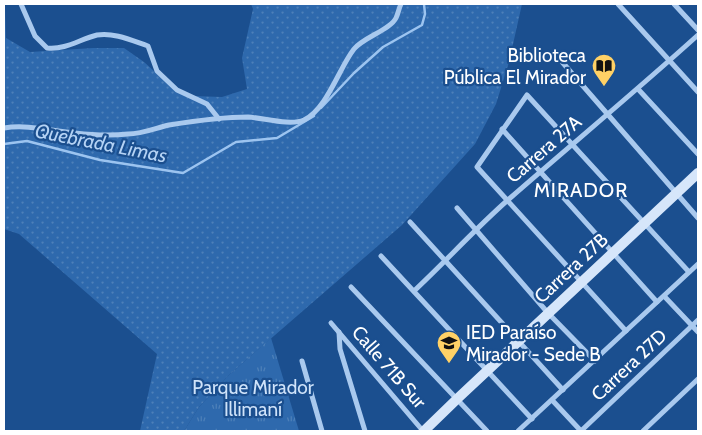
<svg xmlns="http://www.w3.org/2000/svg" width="702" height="435" viewBox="0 0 702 435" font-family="Cabin,sans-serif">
	<defs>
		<pattern id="grass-dots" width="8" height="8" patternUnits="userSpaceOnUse" patternTransform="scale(1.25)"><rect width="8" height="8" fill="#2e69ad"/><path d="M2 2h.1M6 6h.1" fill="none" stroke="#4d80b9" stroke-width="1.8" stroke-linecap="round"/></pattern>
		<pattern id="park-tufts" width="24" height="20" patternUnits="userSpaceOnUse" patternTransform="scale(1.25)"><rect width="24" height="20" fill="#2e69ad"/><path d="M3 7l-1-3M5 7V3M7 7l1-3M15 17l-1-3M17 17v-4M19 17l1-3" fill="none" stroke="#4d80b9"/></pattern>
	</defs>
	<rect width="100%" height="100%" fill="#1b4f8f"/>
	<path fill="url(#grass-dots)" d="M 251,4 L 522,4 L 509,62 L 496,104 L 475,144 L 402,225 L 229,375 L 199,407 L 184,431 L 140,431 L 157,354 L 19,234 L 4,229 L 4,7 L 5,8 L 6,38 L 30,52 L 93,48 L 124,48 L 144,62 L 174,89 L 194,96 L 222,97 L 247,89 L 242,58 L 253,9 Z"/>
	<path fill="url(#park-tufts)" d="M 271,338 L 299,431 L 184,431 L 199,407 L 229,375 Z"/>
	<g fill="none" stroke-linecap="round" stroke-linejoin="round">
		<g stroke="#9cc4f0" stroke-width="2.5">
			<path d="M 321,108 L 354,73 L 383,47 L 422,25 L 425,14 L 424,4"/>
			<path d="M 4,144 L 27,141 L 100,160 L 183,173 L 236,142 L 277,138 L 314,116"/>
		</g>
		<g stroke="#a9c9ee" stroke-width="5">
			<path d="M 21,4 L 35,36 L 47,48 C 66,50 80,39 97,35 C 114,32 133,41 148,46 L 157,71 L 177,90 L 207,104 L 219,119"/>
			<path d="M 618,4 L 698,92"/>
			<path d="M 674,4 L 698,30"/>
			<path d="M 556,55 L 698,218"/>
			<path d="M 638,89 L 698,154"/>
			<path d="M 4,128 C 27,124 52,131 75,133 C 92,135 111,136 128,134 C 142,134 156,128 169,125 C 194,121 222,117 248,117 C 264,118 290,126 304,120 C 327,109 339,68 354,49 C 364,37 390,30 396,18 C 398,14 399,8 401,4"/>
			<path d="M 502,129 L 657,302"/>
			<path d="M 457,208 L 548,313 L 595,361"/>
			<path d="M 410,222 L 563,390"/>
			<path d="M 381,256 L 532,419"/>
			<path d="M 351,287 L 487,431"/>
			<path d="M 414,291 C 446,261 476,228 509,199 C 572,144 636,91 698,35"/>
			<path d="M 664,296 L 698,332"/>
			<path d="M 331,323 L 423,431"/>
			<path d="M 626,331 L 477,167 L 527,95 L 689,272"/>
			<path d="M 339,332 L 340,349 L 365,431"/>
			<path d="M 302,361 L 322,431"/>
			<path d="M 552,400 L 581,431"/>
			<path d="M 518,431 L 698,264"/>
			<path d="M 581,431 L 698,320"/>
			<path d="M 643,431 L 698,379"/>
		</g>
		<path stroke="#d6e6fa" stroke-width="10" d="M 424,431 L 457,399 L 698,173"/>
	</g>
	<defs>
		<symbol id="library-pin" viewBox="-11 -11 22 30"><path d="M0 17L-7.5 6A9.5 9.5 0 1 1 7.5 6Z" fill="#ffd166" stroke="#1b4f8f"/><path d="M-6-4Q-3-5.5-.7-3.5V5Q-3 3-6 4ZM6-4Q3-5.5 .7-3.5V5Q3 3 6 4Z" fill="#111"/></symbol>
		<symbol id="school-pin" viewBox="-11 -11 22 30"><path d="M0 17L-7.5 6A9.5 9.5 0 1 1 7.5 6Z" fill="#ffd166" stroke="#1b4f8f"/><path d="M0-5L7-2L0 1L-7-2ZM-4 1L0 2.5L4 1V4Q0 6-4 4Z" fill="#111"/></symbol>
	</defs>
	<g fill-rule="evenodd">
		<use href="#library-pin" x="590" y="52" width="28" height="38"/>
		<use href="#school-pin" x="435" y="329" width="28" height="38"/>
	</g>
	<g text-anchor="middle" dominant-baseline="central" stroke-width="4.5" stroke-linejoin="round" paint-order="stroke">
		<g font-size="19" fill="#fff" stroke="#1b4f8f" text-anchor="end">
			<text x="586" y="55">Biblioteca<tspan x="586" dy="22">Pública El Mirador</tspan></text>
			<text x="466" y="332" text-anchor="start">IED Paraíso<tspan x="466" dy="22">Mirador - Sede B</tspan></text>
		</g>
		<g font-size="19" fill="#fff" stroke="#1b4f8f">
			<text transform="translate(544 149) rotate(-41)">Carrera 27A</text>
			<text transform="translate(571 268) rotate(-43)">Carrera 27B</text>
			<text transform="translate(629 365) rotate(-43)">Carrera 27D</text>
			<text transform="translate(389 367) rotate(49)">Calle 71B Sur</text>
		</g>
		<g font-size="19" fill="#cfe3fa" stroke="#1b4f8f">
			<text x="253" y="387">Parque Mirador<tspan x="253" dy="22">Illimaní</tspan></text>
		</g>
		<g font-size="20" font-style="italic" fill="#b5d3f5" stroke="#1b4f8f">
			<text transform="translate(101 143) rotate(11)">Quebrada Limas</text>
		</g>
		<g font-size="20" letter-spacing="1" fill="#fff" stroke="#1b4f8f">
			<text x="581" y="190">MIRADOR</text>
		</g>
	</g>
	<rect width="702" height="435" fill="none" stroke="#ffffff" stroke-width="10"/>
</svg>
